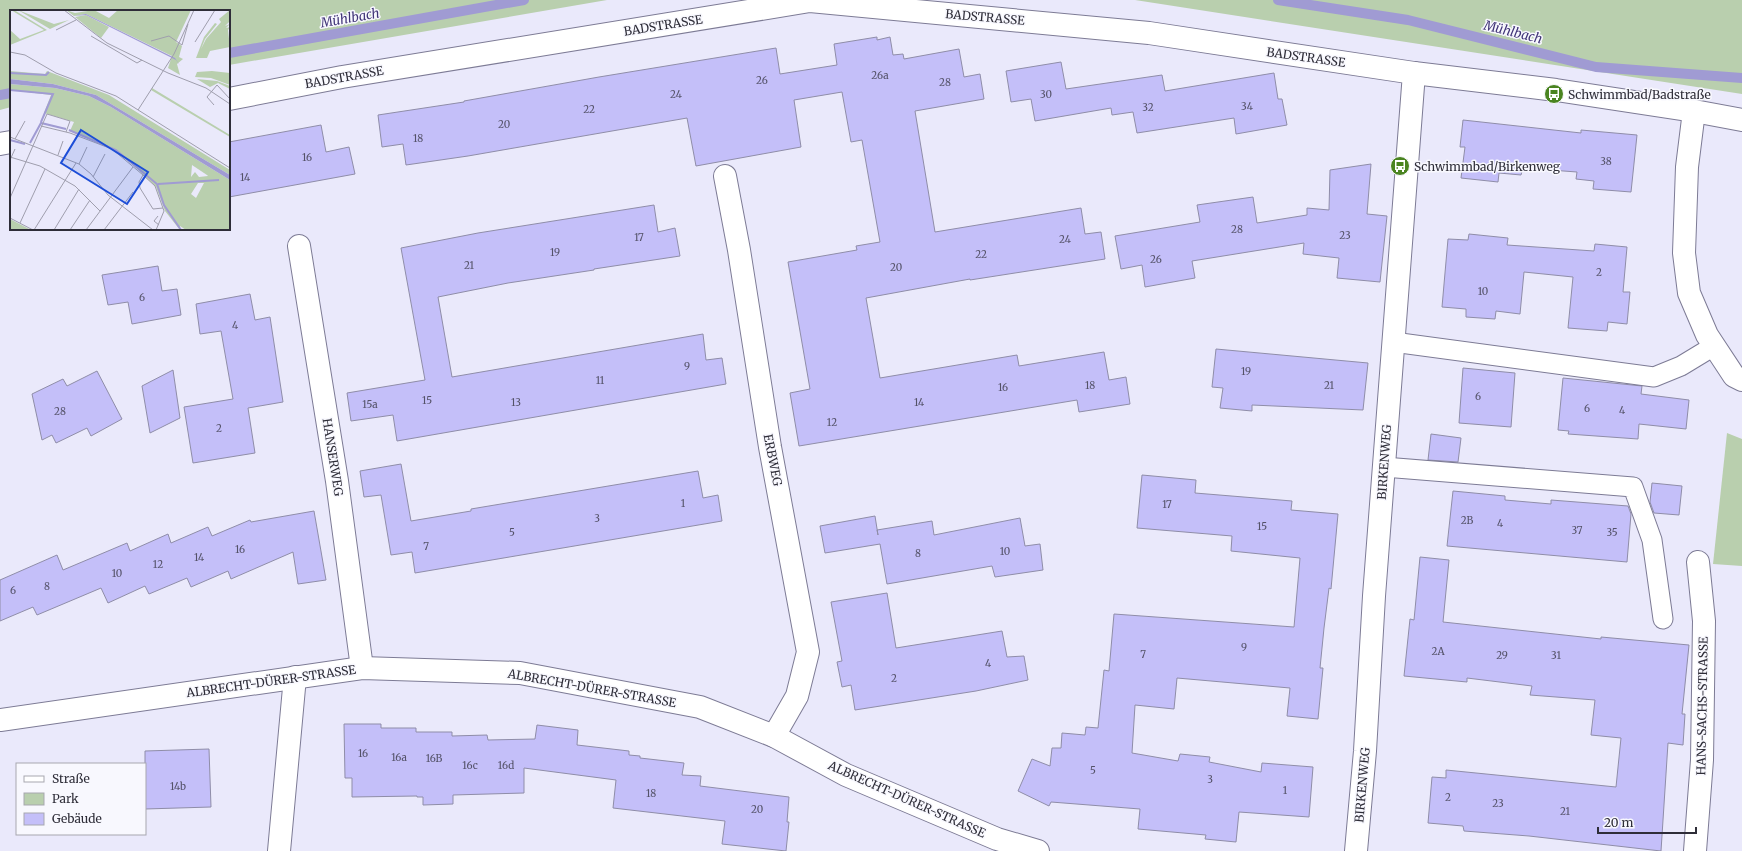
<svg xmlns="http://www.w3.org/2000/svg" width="1742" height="851" viewBox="0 0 1742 851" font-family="Merriweather,serif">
	<rect width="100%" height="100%" fill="#eae9fb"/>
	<g fill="#b9cfae">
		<path d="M 0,0 L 607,0 L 229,65 L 229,11 L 11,11 L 11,107 L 0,110 Z"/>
		<path d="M 1135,0 L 1742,0 L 1742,94 Z"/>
		<path d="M 1727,433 L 1742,439 L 1742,566 L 1713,564 Z"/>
	</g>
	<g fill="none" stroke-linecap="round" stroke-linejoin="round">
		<g stroke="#a09bd3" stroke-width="10">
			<path d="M 1278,0 L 1408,20 L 1596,67 L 1742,78"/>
			<path d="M 229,53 L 524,0"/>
			<path d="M 0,95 L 11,93"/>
		</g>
	</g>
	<g fill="#c4bff9" stroke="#8f8da8">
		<path d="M 877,37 L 877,40 L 890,37 L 893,55 L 903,54 L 904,59 L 959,49 L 964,77 L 980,74 L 984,99 L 915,111 L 935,232 L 1081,208 L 1085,234 L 1101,232 L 1105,259 L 970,280 L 970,279 L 866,298 L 880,378 L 1017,355 L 1019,366 L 1104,352 L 1109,380 L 1126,377 L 1130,404 L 1079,412 L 1077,400 L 799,446 L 790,393 L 810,389 L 788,262 L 857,250 L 856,246 L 880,242 L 862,140 L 851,142 L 842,92 L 794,100 L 801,147 L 696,166 L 687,118 L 468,156 L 406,165 L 403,144 L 382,147 L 378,115 L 464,102 L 464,101 L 599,77 L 776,48 L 780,74 L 837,65 L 834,44 Z"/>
		<path d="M 1061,62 L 1066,89 L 1162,75 L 1165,91 L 1274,73 L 1278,99 L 1282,99 L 1287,125 L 1236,134 L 1234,118 L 1137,133 L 1133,112 L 1112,115 L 1111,108 L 1035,121 L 1031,99 L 1011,102 L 1006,71 Z"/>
		<path d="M 1463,120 L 1581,133 L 1581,130 L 1637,135 L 1631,192 L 1593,189 L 1594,181 L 1576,179 L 1577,172 L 1523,168 L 1521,175 L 1499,173 L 1498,182 L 1461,178 L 1465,147 L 1460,147 Z"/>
		<path d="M 321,125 L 326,152 L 349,147 L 355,174 L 229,197 L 229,142 Z"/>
		<path d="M 1371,164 L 1367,214 L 1387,216 L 1380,282 L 1337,278 L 1339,258 L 1303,254 L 1304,243 L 1192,261 L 1195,278 L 1145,287 L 1142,265 L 1121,269 L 1115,236 L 1200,222 L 1197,205 L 1253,197 L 1257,223 L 1307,215 L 1307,208 L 1329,210 L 1330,170 Z"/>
		<path d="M 654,205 L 658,232 L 675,228 L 680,256 L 594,269 L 594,270 L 508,283 L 438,297 L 452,377 L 703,334 L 706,360 L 722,358 L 726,384 L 397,441 L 393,415 L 351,421 L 347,393 L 425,380 L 401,248 L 478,233 Z"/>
		<path d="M 1469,234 L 1508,238 L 1507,245 L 1594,251 L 1595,244 L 1627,247 L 1623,292 L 1630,292 L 1627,324 L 1608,322 L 1607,331 L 1568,328 L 1573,277 L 1524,272 L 1520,314 L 1496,311 L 1495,319 L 1466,317 L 1466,309 L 1442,307 L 1448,239 L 1468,240 Z"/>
		<path d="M 158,266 L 162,291 L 177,289 L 181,315 L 132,324 L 128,302 L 108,305 L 102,275 Z"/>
		<path d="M 250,294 L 255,320 L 270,317 L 283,402 L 248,408 L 255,453 L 193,463 L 184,407 L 233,399 L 221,331 L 200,334 L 196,304 Z"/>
		<path d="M 1216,349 L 1368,363 L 1363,410 L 1252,405 L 1252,411 L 1220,408 L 1223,388 L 1212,387 Z"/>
		<path d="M 1463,368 L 1515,373 L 1511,427 L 1459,423 Z"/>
		<path d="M 173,370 L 180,418 L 150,433 L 142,386 Z"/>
		<path d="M 97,371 L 122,419 L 91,436 L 87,428 L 56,443 L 52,435 L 42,440 L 32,394 L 63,379 L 67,386 Z"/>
		<path d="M 1563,378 L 1642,386 L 1641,394 L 1689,400 L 1686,429 L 1639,424 L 1638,439 L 1568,434 L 1569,431 L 1558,430 Z"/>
		<path d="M 1431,434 L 1461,438 L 1458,462 L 1428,460 Z"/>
		<path d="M 401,464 L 411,521 L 471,511 L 471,509 L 698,471 L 703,498 L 718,495 L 722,521 L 415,573 L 412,552 L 391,555 L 381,495 L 364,497 L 360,471 Z"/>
		<path d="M 1142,475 L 1196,480 L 1195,493 L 1292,501 L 1291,510 L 1338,514 L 1331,589 L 1329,588 L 1324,628 L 1320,668 L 1323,668 L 1318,719 L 1287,716 L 1290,688 L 1177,678 L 1174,709 L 1135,705 L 1132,753 L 1178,761 L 1180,754 L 1210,757 L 1209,762 L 1261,772 L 1262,763 L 1313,767 L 1309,817 L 1239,812 L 1236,842 L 1205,839 L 1206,835 L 1138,829 L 1140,809 L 1051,802 L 1049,806 L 1018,791 L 1032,759 L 1050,766 L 1052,748 L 1061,748 L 1062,733 L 1085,735 L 1086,727 L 1098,728 L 1104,670 L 1109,671 L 1114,614 L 1294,627 L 1300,558 L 1231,551 L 1232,536 L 1137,528 Z"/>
		<path d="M 1652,483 L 1682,486 L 1679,515 L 1654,513 L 1650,502 Z"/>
		<path d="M 1453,491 L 1505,496 L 1505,500 L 1551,504 L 1551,500 L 1628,506 L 1631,514 L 1627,562 L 1447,546 Z"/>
		<path d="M 314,511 L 326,580 L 298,584 L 293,552 L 231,579 L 228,571 L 191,587 L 187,578 L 149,594 L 145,586 L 108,603 L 101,588 L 37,615 L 33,607 L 0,621 L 0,580 L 57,555 L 63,570 L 127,543 L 130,551 L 168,534 L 171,543 L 208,527 L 212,536 L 250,520 L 251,522 Z"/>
		<path d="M 875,516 L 878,535 L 877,530 L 932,521 L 934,535 L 1020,518 L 1025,546 L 1040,544 L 1043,570 L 995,577 L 992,566 L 887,584 L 880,544 L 825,553 L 820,526 Z"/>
		<path d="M 1420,557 L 1449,560 L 1443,622 L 1601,639 L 1601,637 L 1689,645 L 1682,714 L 1685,714 L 1683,745 L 1668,743 L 1661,851 L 1529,836 L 1464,831 L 1463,826 L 1428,823 L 1432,777 L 1446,778 L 1446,770 L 1616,787 L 1621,738 L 1591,735 L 1595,700 L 1530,695 L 1532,686 L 1467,678 L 1467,682 L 1404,676 L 1410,619 L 1414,620 Z"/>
		<path d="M 887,593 L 896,648 L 1002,631 L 1007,657 L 1024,656 L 1028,680 L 976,691 L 855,710 L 851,685 L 842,687 L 837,662 L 842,661 L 831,602 Z"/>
		<path d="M 344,724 L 381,724 L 381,728 L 416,728 L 416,732 L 452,732 L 452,736 L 487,735 L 488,740 L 535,739 L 537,725 L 578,730 L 577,745 L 629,751 L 629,755 L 640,756 L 640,758 L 684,763 L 682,775 L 701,776 L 700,786 L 789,797 L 787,822 L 789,822 L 786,851 L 722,844 L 725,821 L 613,808 L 616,780 L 524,768 L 524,793 L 453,795 L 453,804 L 423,805 L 423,797 L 417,797 L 417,796 L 352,797 L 352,778 L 345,778 Z"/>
		<path d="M 209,749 L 211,807 L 145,809 L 145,751 Z"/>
	</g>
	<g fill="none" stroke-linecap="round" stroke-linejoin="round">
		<defs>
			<g id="lane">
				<path d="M 1393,342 L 1654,377 L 1681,366 L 1714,346"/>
				<path d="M 1384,467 L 1633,487 L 1652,540 L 1663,619"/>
			</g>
			<g id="street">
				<path d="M 229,99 L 342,77 L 810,1 L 1149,33 L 1414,73 L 1556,90 L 1694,111 L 1742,120"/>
				<path d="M 1694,111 L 1687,167 L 1684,253 L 1689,293 L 1707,335 L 1734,376 L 1742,380"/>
				<path d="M 0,144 L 11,142"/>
				<path d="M 725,176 L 739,250 L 770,447 L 808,652 L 797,696 L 774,736"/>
				<path d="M 299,246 L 337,481 L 362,668"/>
				<path d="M 0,720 L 362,668 L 520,673 L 700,707 L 774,736 L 846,775 L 997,839 L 1038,851"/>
				<path d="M 279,851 L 295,677"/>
				<path d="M 1356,851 L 1365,751 L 1374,596 L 1414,73"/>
				<path d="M 1695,851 L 1702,760 L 1704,621 L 1698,562"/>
			</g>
		</defs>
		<use href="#lane" stroke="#7d7b95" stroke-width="21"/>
		<use href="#street" stroke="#7d7b95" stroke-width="24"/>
		<use href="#lane" stroke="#fff" stroke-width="19"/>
		<use href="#street" stroke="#fff" stroke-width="22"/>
	</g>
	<defs>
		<symbol id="bus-disc" viewBox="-11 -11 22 22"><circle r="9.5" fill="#4a8420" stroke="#f8f8fe"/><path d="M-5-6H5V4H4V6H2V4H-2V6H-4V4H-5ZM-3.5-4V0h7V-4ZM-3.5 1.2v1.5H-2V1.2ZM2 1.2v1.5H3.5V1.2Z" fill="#fff"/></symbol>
	</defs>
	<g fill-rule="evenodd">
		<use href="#bus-disc" x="1543" y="83" width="22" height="22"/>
		<use href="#bus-disc" x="1389" y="155" width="22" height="22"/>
	</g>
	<g text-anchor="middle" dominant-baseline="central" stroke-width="3" stroke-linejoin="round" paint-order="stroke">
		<g font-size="10" fill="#545268">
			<text x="880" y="75">26a</text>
			<text x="762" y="80">26</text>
			<text x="945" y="82">28</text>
			<text x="676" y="94">24</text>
			<text x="1046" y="94">30</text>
			<text x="1247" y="106">34</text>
			<text x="1148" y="107">32</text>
			<text x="589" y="109">22</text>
			<text x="504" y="124">20</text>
			<text x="418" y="138">18</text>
			<text x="307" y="157">16</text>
			<text x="1606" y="161">38</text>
			<text x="245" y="177">14</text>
			<text x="1237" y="229">28</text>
			<text x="1345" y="235">23</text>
			<text x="639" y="237">17</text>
			<text x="1065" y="239">24</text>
			<text x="555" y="252">19</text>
			<text x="981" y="254">22</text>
			<text x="1156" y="259">26</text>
			<text x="469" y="265">21</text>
			<text x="896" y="267">20</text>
			<text x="1599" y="272">2</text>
			<text x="1483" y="291">10</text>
			<text x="142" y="297">6</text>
			<text x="235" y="325">4</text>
			<text x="687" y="366">9</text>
			<text x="1246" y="371">19</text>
			<text x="600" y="380">11</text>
			<text x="1090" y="385">18</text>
			<text x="1329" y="385">21</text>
			<text x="1003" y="387">16</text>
			<text x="1478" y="396">6</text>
			<text x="427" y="400">15</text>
			<text x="516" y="402">13</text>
			<text x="919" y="402">14</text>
			<text x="370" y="404">15a</text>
			<text x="1587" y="408">6</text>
			<text x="1622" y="410">4</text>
			<text x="60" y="411">28</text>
			<text x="832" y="422">12</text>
			<text x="219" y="428">2</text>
			<text x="683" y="503">1</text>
			<text x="1167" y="504">17</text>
			<text x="597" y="518">3</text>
			<text x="1467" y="520">2B</text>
			<text x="1500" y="523">4</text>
			<text x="1262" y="526">15</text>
			<text x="1577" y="530">37</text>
			<text x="512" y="532">5</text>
			<text x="1612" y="532">35</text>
			<text x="426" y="546">7</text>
			<text x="240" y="549">16</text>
			<text x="1005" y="551">10</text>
			<text x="918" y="553">8</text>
			<text x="199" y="557">14</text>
			<text x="158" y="564">12</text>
			<text x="117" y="573">10</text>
			<text x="47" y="586">8</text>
			<text x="13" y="590">6</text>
			<text x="1244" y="647">9</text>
			<text x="1438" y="651">2A</text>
			<text x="1143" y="654">7</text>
			<text x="1502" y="655">29</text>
			<text x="1556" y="655">31</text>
			<text x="988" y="663">4</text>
			<text x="894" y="678">2</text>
			<text x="363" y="753">16</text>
			<text x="399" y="757">16a</text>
			<text x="434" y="758">16B</text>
			<text x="470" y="765">16c</text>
			<text x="506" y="765">16d</text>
			<text x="1093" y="770">5</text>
			<text x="1210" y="779">3</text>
			<text x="178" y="786">14b</text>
			<text x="1285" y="790">1</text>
			<text x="651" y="793">18</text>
			<text x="1448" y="797">2</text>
			<text x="1498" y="803">23</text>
			<text x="757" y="809">20</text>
			<text x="1565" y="811">21</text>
		</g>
		<g font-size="12" fill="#2e2d38" stroke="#f8f8fe">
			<text transform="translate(985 17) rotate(5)">BADSTRASSE</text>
			<text transform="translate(663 25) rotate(-9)">BADSTRASSE</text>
			<text transform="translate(1306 57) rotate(8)">BADSTRASSE</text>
			<text transform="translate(344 77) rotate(-10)">BADSTRASSE</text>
			<text transform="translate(333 457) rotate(81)">HANSERWEG</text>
			<text transform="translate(773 460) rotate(79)">ERBWEG</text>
			<text transform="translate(1384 462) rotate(-86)">BIRKENWEG</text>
			<text transform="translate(271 681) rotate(-8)">ALBRECHT-DÜRER-STRASSE</text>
			<text transform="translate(592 688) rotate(10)">ALBRECHT-DÜRER-STRASSE</text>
			<text transform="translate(1702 706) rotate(-89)">HANS-SACHS-STRASSE</text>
			<text transform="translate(1362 785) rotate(-85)">BIRKENWEG</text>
			<text transform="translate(907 799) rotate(24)">ALBRECHT-DÜRER-STRASSE</text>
		</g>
		<g font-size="12" fill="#2e2d38" stroke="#f8f8fe" text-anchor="start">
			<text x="1568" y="94">Schwimmbad/Badstraße</text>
			<text x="1414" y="166">Schwimmbad/Birkenweg</text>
		</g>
		<g font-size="13" font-style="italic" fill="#413578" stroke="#f8f8fe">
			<text transform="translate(350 18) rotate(-10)">Mühlbach</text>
			<text transform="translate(1513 32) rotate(14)">Mühlbach</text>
		</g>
	</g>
	<g transform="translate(10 10)">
		<rect width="220" height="220" fill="#eae9fb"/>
		<path d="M 1,0 L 4,0 L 37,20 L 0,35 L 0,20 L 10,29 L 34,20 ZM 8,0 L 44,14 L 59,10 L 40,19 ZM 56,0 L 65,3 L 84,0 L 99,8 L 108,0 L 181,0 L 166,32 L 172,36 L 169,47 L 173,49 L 167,54 L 170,65 L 158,58 L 162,46 L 76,4 L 64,6 ZM 220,0 L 220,11 L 215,16 L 220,14 L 216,18 L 220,17 L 218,20 L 220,37 L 200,41 L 197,48 L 186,48 L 194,27 L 205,13 L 207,14 L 195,29 L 191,39 L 196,29 L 211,12 L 209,9 ZM 76,5 L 99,17 L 91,28 L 65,7 ZM 0,61 L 35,64 L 37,61 L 99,85 L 220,160 L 220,165 L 86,85 L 43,74 L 0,69 ZM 202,61 L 220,63 L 220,75 L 201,68 L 185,67 L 187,62 ZM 187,69 L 207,71 L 220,76 L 220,79 L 208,73 L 200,77 ZM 0,74 L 45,78 L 79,86 L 101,97 L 220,170 L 220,220 L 176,220 L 170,216 L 170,220 L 155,201 L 146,177 L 124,156 L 103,139 L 60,121 L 64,112 L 34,103 L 41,85 L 0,80 ZM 182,155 L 197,165 L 198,166 L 189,167 L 185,162 L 181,167 ZM 188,173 L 194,173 L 186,188 L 181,184 ZM 142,78 L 220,125 L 220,127 L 141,80 ZM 0,209 L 21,220 L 1,220 Z" fill="#b9cfae" fill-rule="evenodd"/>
		<path d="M 76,4 L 165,48 L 171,57 L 166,50 L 76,5 L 64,6 ZM 0,69 L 43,74 L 86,85 L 220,165 L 220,170 L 101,97 L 79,86 L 45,78 L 0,74 Z" fill="#a09bd3"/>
		<path fill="none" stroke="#a09bd3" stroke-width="2" d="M 0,63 L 36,65 L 39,62M 0,80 L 43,84 L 31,112M 59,120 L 106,140 L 147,174 L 154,195 L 171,220M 0,130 L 15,134M 20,133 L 31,113 L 56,119M 148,174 L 209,170"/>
		<path fill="none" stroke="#9f9ead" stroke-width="1" d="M 54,0 L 97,33 L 158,63 L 196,78 L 220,94M 46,20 L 66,10M 81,26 L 127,53 L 132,50M 141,31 L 159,26 L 172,35 L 178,14M 185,32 L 205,0M 0,42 L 15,45 L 46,63 L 106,86 L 220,158M 204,95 L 197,87 L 207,75 L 220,89M 128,100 L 164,44 L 184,0M 31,116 L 60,123 L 102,139 L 133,165 L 145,176 L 154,201 L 146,220M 0,127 L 69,154 L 81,164 L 98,185 L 143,220M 5,129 L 15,111M 48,145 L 53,131M 0,147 L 30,156 L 65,176 L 90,201M 0,150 L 5,139M 69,154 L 77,137M 133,165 L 129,172 L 130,178 L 143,199 L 153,198M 83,167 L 95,144M 0,188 L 37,104 L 60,111 L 56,122M 148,206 L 144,211 L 149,215M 0,208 L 23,220M 10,213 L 35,159M 24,220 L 66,153M 44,220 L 69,179M 60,220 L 80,190M 76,220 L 123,157M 94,220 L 123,182"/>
		<path fill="#1d4ed8" fill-opacity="0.15" stroke="#1d4ed8" stroke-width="2" d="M 71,120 L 138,162 L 117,194 L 51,153 Z"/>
		<rect width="220" height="220" fill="none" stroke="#2e2d38" stroke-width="2"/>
	</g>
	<rect x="16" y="763" width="130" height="72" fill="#f8f8fe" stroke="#a7a7af"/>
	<rect x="24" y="776" width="20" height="6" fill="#ffffff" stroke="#a7a7af"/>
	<text x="52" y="783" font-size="12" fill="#2e2d38">Straße</text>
	<rect x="24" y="793" width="20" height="12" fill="#b9cfae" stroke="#a7a7af"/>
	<text x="52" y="803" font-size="12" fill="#2e2d38">Park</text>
	<rect x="24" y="813" width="20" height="12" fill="#c4bff9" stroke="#a7a7af"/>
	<text x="52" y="823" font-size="12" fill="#2e2d38">Gebäude</text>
	<path d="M1598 827v6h98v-6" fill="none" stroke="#2e2d38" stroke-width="2"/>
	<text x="1604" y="827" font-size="12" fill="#2e2d38" stroke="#f8f8fe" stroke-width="3" paint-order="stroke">20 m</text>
</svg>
